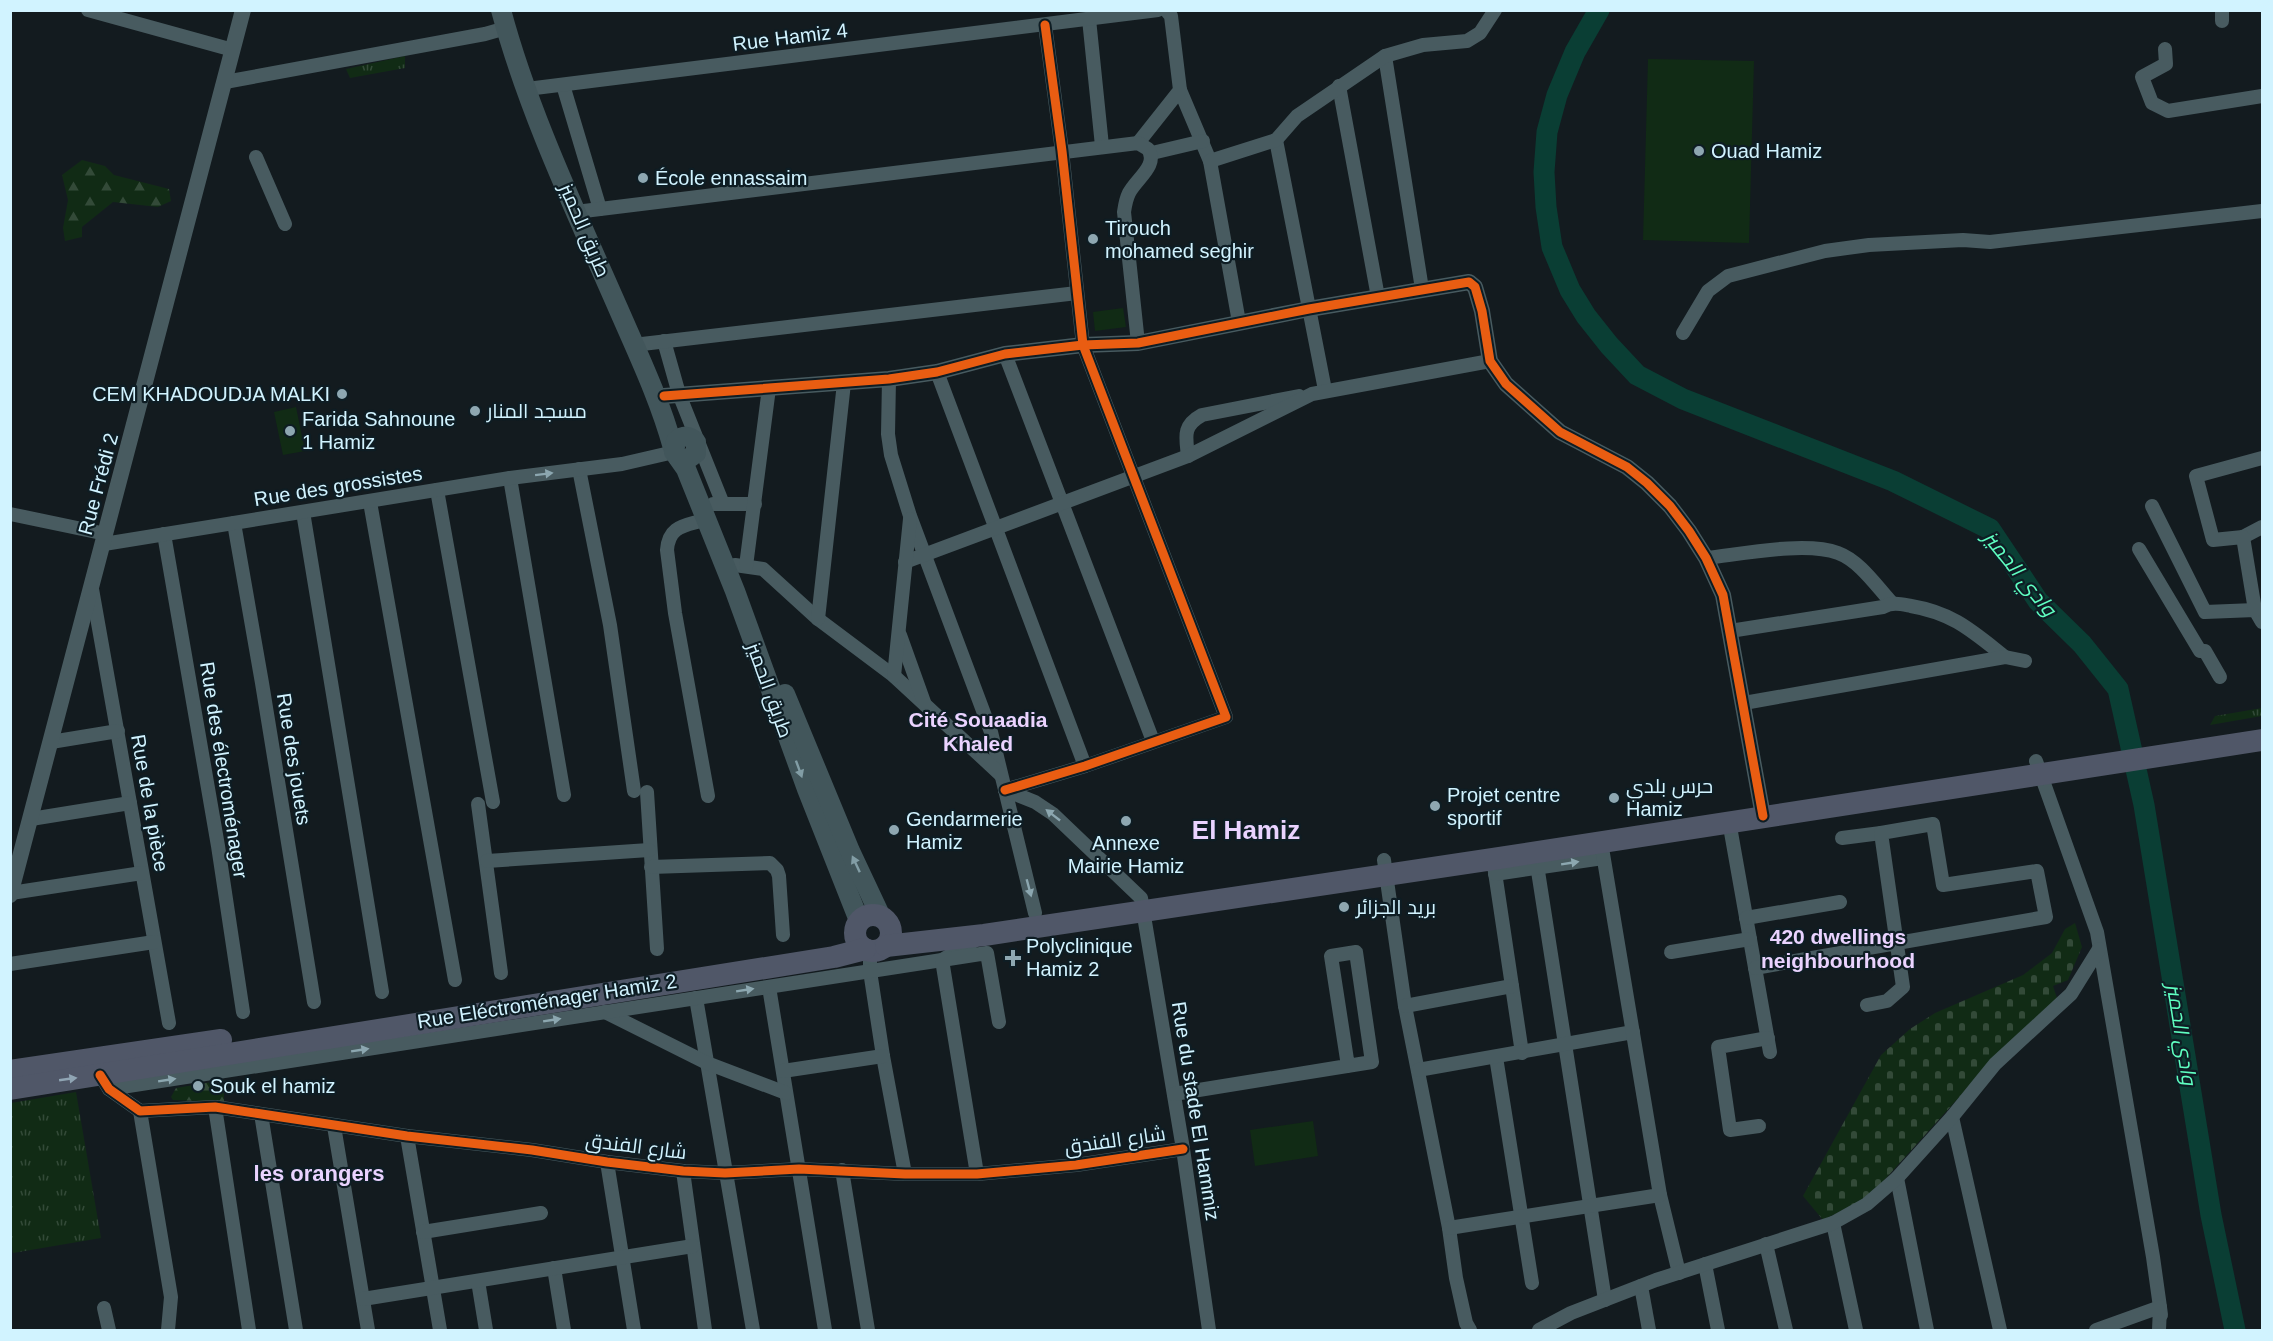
<svg xmlns="http://www.w3.org/2000/svg" width="2273" height="1341" viewBox="0 0 2273 1341" font-family="Helvetica,Cairo,sans-serif">
	<defs>
		<pattern id="grass-tufts" width="24" height="20" patternUnits="userSpaceOnUse" patternTransform="scale(1.5)"><rect width="24" height="20" fill="#112b15"/><path d="M3 7l-1-3M5 7V3M7 7l1-3M15 17l-1-3M17 17v-4M19 17l1-3" fill="none" stroke="#334a38"/></pattern>
		<pattern id="forest-firs" width="22" height="20" patternUnits="userSpaceOnUse" patternTransform="scale(1.5)"><rect width="22" height="20" fill="#112b15"/><path d="M5 1l3.5 6h-7zM16 11l3.5 6h-7z" fill="#334a38"/></pattern>
		<pattern id="cemetery-stones" width="16" height="16" patternUnits="userSpaceOnUse" patternTransform="scale(1.5)"><rect width="16" height="16" fill="#112b15"/><path d="M2 7V4a2 2 0 0 1 4 0v3zM10 15v-3a2 2 0 0 1 4 0v3z" fill="#334a38"/></pattern>
	</defs>
	<rect width="100%" height="100%" fill="#131b1f"/>
	<g fill="url(#grass-tufts)">
		<path d="M 405,56 L 405,68 L 350,78 L 346,69 Z"/>
		<path d="M 2262,708 L 2262,716 L 2210,725 L 2215,716 Z"/>
		<path d="M 76,1092 L 101,1238 L 13,1253 L 10,1233 L 11,1103 Z"/>
	</g>
	<g fill="url(#forest-firs)">
		<path d="M 82,160 L 105,166 L 114,175 L 169,189 L 171,201 L 158,207 L 113,202 L 82,227 L 82,237 L 65,241 L 63,228 L 68,200 L 62,175 Z"/>
		<path d="M 224,1080 L 224,1102 L 173,1100 L 171,1097 L 176,1088 Z"/>
	</g>
	<path fill="url(#cemetery-stones)" d="M 2075,923 L 2082,947 L 2068,980 L 2053,986 L 2057,998 L 1989,1064 L 1869,1197 L 1823,1220 L 1803,1196 L 1881,1055 L 1910,1029 L 1935,1013 L 2023,975 L 2052,953 L 2065,929 Z"/>
	<g fill="#112b15">
		<path d="M 1648,59 L 1754,61 L 1749,243 L 1643,240 Z"/>
		<path d="M 1123,308 L 1126,327 L 1095,331 L 1093,312 Z"/>
		<path d="M 296,407 L 305,451 L 283,455 L 274,412 Z"/>
		<path d="M 1313,1121 L 1318,1156 L 1255,1166 L 1250,1130 Z"/>
	</g>
	<g fill="none" stroke-linecap="round" stroke-linejoin="round">
		<path stroke="#0a3e34" stroke-width="21" d="M 1599,10 L 1575,52 L 1557,95 L 1547,132 L 1544,172 L 1546,207 L 1552,247 L 1570,290 L 1586,316 L 1609,345 L 1637,375 L 1683,399 L 1893,481 L 1990,529 L 2038,601 L 2082,644 L 2118,689 L 2144,805 L 2211,1215 L 2235,1330"/>
		<g stroke="#485b60" stroke-width="14">
			<path d="M 88,10 L 233,50"/>
			<path d="M 2222,10 L 2222,21"/>
			<path d="M 1089,19 L 1102,146"/>
			<path d="M 2165,49 L 2166,64 L 2142,77 L 2152,103 L 2168,111 L 2262,96"/>
			<path d="M 1385,56 L 1422,289"/>
			<path d="M 225,82 L 485,34 L 506,28"/>
			<path d="M 563,85 L 600,209"/>
			<path d="M 1339,86 L 1378,297"/>
			<path d="M 535,88 L 1158,10"/>
			<path d="M 1180,90 L 1210,161"/>
			<path d="M 1276,140 L 1325,390"/>
			<path d="M 1138,143 L 1180,90 L 1171,16 L 1166,10"/>
			<path d="M 1152,153 L 1203,141"/>
			<path d="M 256,157 L 285,224"/>
			<path d="M 584,211 L 1138,143 L 1148,149 C 1159,165 1136,179 1129,193 C 1126,199 1125,205 1124,212 L 1138,343"/>
			<path d="M 1239,322 L 1210,161 L 1276,140 L 1297,116 L 1385,56 L 1423,45 L 1467,41 L 1480,33 L 1495,10"/>
			<path d="M 1683,333 L 1708,291 L 1728,276 L 1825,251 L 1869,245 L 1963,240 L 1990,242 L 2262,211"/>
			<path d="M 664,341 L 679,394 L 723,504"/>
			<path d="M 642,344 L 1077,293"/>
			<path d="M 1005,354 L 1153,741"/>
			<path d="M 937,372 L 1085,766"/>
			<path d="M 889,379 L 888,434 L 891,455 L 910,516 L 991,732 L 1035,913"/>
			<path d="M 1188,456 C 1186,437 1182,426 1202,415 L 1299,396"/>
			<path d="M 579,469 L 610,625 L 634,791"/>
			<path d="M 510,478 L 564,795"/>
			<path d="M 437,490 L 493,802"/>
			<path d="M 370,502 L 455,980"/>
			<path d="M 713,504 L 755,504"/>
			<path d="M 2152,506 L 2205,612 L 2255,610 L 2262,622"/>
			<path d="M 303,512 L 382,992"/>
			<path d="M 10,514 L 106,534"/>
			<path d="M 707,519 C 687,526 669,524 667,550 L 675,613 L 708,796"/>
			<path d="M 234,523 L 262,683 L 314,1002"/>
			<path d="M 164,534 L 218,846 L 243,1012"/>
			<path d="M 2243,537 L 2262,527"/>
			<path d="M 104,544 L 510,478 L 622,464 L 674,452"/>
			<path d="M 2139,549 L 2200,651 L 2205,651 L 2220,677"/>
			<path d="M 1706,558 C 1742,554 1806,541 1838,553 C 1860,561 1877,587 1892,603"/>
			<path d="M 905,562 L 1188,456 L 1312,394 L 1490,361"/>
			<path d="M 735,565 L 763,569 L 818,619 L 894,676 L 1001,775"/>
			<path d="M 746,566 L 769,388"/>
			<path d="M 92,589 L 169,1023"/>
			<path d="M 2255,610 L 2243,537 L 2213,540 L 2196,476 L 2262,458"/>
			<path d="M 818,619 L 844,383"/>
			<path d="M 1730,631 L 1883,607 C 1893,602 1900,604 1911,606 C 1953,613 1972,631 2005,657"/>
			<path d="M 900,635 L 924,702"/>
			<path d="M 894,676 L 910,519"/>
			<path d="M 1744,703 L 2005,657 L 2025,661"/>
			<path d="M 51,742 L 118,731"/>
			<path d="M 2036,761 L 2097,932 L 2153,1257 L 2160,1307 L 2159,1330"/>
			<path d="M 1005,790 L 1085,766 L 1226,717 L 1083,345 L 1062,151 L 1045,25"/>
			<path d="M 1005,790 L 1035,802 L 1053,814 L 1141,898 L 1183,1149 L 1209,1330"/>
			<path d="M 647,792 L 657,949"/>
			<path d="M 478,804 L 501,973"/>
			<path d="M 31,819 L 130,803"/>
			<path d="M 1729,821 L 1770,1052"/>
			<path d="M 1842,838 L 1881,833"/>
			<path d="M 1535,852 L 1605,1300"/>
			<path d="M 1493,859 L 1522,1053"/>
			<path d="M 1384,860 L 1405,1006 L 1449,1228 L 1456,1278 L 1466,1323 L 1470,1330"/>
			<path d="M 487,861 L 649,850"/>
			<path d="M 651,867 L 770,863 L 777,870 L 779,876 L 783,935"/>
			<path d="M 1495,874 L 1603,858"/>
			<path d="M 11,893 L 142,873"/>
			<path d="M 1746,918 L 1840,902"/>
			<path d="M 870,951 L 870,971 L 883,1056 L 905,1174"/>
			<path d="M 1671,952 L 1750,939"/>
			<path d="M 10,964 L 154,942"/>
			<path d="M 1755,968 L 2046,917 L 2037,871 L 1943,885 L 1933,824 L 1881,833 L 1903,987 L 1887,1001 L 1867,1005"/>
			<path d="M 769,987 L 825,1330"/>
			<path d="M 696,998 L 753,1330"/>
			<path d="M 1405,1006 L 1512,986"/>
			<path d="M 605,1012 L 707,1063 L 786,1093"/>
			<path d="M 1496,1057 L 1532,1283"/>
			<path d="M 1418,1070 L 1633,1032"/>
			<path d="M 783,1071 L 883,1056"/>
			<path d="M 100,1075 L 109,1089 L 140,1111 L 215,1107 L 407,1136 L 532,1150 L 607,1162 L 683,1171 L 725,1173 L 799,1169 L 905,1174 L 977,1174 L 1076,1165 L 1183,1149"/>
			<path d="M 109,1089 L 942,960 L 974,941"/>
			<path d="M 1174,1094 L 1372,1062 L 1356,952 L 1331,956 L 1348,1066"/>
			<path d="M 215,1107 L 249,1330"/>
			<path d="M 140,1111 L 171,1297 L 168,1330"/>
			<path d="M 261,1114 L 296,1330"/>
			<path d="M 1952,1117 L 2000,1330"/>
			<path d="M 334,1126 L 368,1330"/>
			<path d="M 1759,1126 L 1730,1130 L 1718,1047 L 1768,1038"/>
			<path d="M 407,1136 L 440,1330"/>
			<path d="M 607,1162 L 634,1330"/>
			<path d="M 842,1170 L 868,1330"/>
			<path d="M 683,1171 L 705,1330"/>
			<path d="M 977,1174 L 942,960 L 987,953 L 999,1022"/>
			<path d="M 1897,1178 L 1927,1330"/>
			<path d="M 1660,1195 L 1679,1273"/>
			<path d="M 1833,1223 L 1856,1330"/>
			<path d="M 1449,1228 L 1660,1195 L 1601,842"/>
			<path d="M 423,1232 L 541,1213"/>
			<path d="M 1766,1244 L 1786,1330"/>
			<path d="M 1705,1264 L 1718,1330"/>
			<path d="M 554,1268 L 564,1330"/>
			<path d="M 478,1281 L 486,1330"/>
			<path d="M 1641,1286 L 1649,1330"/>
			<path d="M 363,1299 L 693,1246"/>
			<path d="M 104,1308 L 109,1330"/>
			<path d="M 1539,1330 L 1571,1313 L 1656,1280 L 1833,1223 L 1867,1204 L 1897,1178 L 1952,1117 L 1995,1064 L 2071,994 L 2099,949"/>
			<path d="M 2096,1330 L 2160,1307 L 2161,1315"/>
		</g>
		<g stroke="#485b60" stroke-width="16">
			<path d="M 664,396 L 889,379 L 937,372 L 1005,354 L 1083,345 L 1138,343 L 1309,309 L 1469,282 L 1475,287 L 1482,311 L 1490,361 L 1506,384 L 1560,432 L 1627,467 L 1647,483 L 1670,506 L 1689,531 L 1706,558 L 1723,595 L 1763,816"/>
			<path d="M 10,895 L 243,10"/>
		</g>
		<g stroke="#42565b" stroke-width="20">
			<path d="M 501,10 C 528,111 576,212 618,308 C 638,354 660,400 673,448"/>
			<path d="M 679,458 L 688,459 L 696,453 L 696,442 C 690,435 683,435 676,441 L 674,452 L 686,469 L 735,591 L 807,789 L 858,918 L 858,924"/>
			<path d="M 785,694 L 850,851 L 881,917"/>
		</g>
		<g stroke="#505768" stroke-width="22">
			<circle cx="873" cy="933" r="18"/>
			<path d="M 886,946 L 984,935 L 1493,859 L 2262,740"/>
			<path d="M 10,1071 L 221,1040"/>
			<path d="M 10,1089 L 834,957 L 865,949"/>
		</g>
		<defs>
			<g id="cycleway">
				<path d="M 664,396 L 889,379 L 937,372 L 1005,354 L 1083,345 L 1138,343 L 1309,309 L 1469,282 L 1475,287 L 1482,311 L 1490,361 L 1506,384 L 1560,432 L 1627,467 L 1647,483 L 1670,506 L 1689,531 L 1706,558 L 1723,595 L 1763,816"/>
				<path d="M 1005,790 L 1085,766 L 1226,717 L 1083,345 L 1062,151 L 1045,25"/>
				<path d="M 100,1075 L 109,1089 L 140,1111 L 215,1107 L 407,1136 L 532,1150 L 607,1162 L 683,1171 L 725,1173 L 799,1169 L 905,1174 L 977,1174 L 1076,1165 L 1183,1149"/>
			</g>
		</defs>
		<use href="#cycleway" stroke="#0e1d24" stroke-width="13"/>
		<use href="#cycleway" stroke="#e95d12" stroke-width="9"/>
	</g>
	<defs><path id="oneway-solid" d="M-6-.8H1V-3.2L6.5 0L1 3.2V.8H-6Z" transform="scale(1.5)"/></defs>
	<g fill="#8ca7b0">
		<use href="#oneway-solid" transform="translate(544 474) rotate(-7)"/>
		<use href="#oneway-solid" transform="translate(1053 815) rotate(-142)"/>
		<use href="#oneway-solid" transform="translate(1570 863) rotate(-9)"/>
		<use href="#oneway-solid" transform="translate(1029 888) rotate(75)"/>
		<use href="#oneway-solid" transform="translate(745 990) rotate(-9)"/>
		<use href="#oneway-solid" transform="translate(552 1020) rotate(-9)"/>
		<use href="#oneway-solid" transform="translate(360 1050) rotate(-9)"/>
		<use href="#oneway-solid" transform="translate(167 1080) rotate(-9)"/>
	</g>
	<g fill="#829da5">
		<use href="#oneway-solid" transform="translate(799 769) rotate(70)"/>
		<use href="#oneway-solid" transform="translate(856 864) rotate(-115)"/>
	</g>
	<use fill="#90a5b4" href="#oneway-solid" transform="translate(68 1079) rotate(-8)"/>
	<g fill="#8ea7b1" stroke="#0e1d24" stroke-width="2">
		<circle cx="1699" cy="151" r="6"/>
		<circle cx="643" cy="178" r="6"/>
		<circle cx="1093" cy="239" r="6"/>
		<circle cx="342" cy="394" r="6"/>
		<circle cx="475" cy="411" r="6"/>
		<circle cx="290" cy="431" r="6"/>
		<circle cx="1614" cy="798" r="6"/>
		<circle cx="1435" cy="806" r="6"/>
		<circle cx="1126" cy="821" r="6"/>
		<circle cx="894" cy="830" r="6"/>
		<circle cx="1344" cy="907" r="6"/>
		<path d="M1010 949h6v6h6v6h-6v6h-6v-6h-6v-6h6z"/>
		<circle cx="198" cy="1086" r="6"/>
	</g>
	<g text-anchor="middle" dominant-baseline="central" stroke-width="4.5" stroke-linejoin="round" paint-order="stroke">
		<g font-size="20" fill="#d1f3ff" stroke="#0e1d24">
			<text transform="translate(790 37) rotate(-7)">Rue Hamiz 4</text>
			<text transform="translate(585 230) rotate(67)">طريق الحميز</text>
			<text transform="translate(98 484) rotate(-75)">Rue Frédi 2</text>
			<text transform="translate(338 486) rotate(-9)">Rue des grossistes</text>
			<text transform="translate(770 690) rotate(70)">طريق الحميز</text>
			<text transform="translate(294 759) rotate(81)">Rue des jouets</text>
			<text transform="translate(224 770) rotate(81)">Rue des électroménager</text>
			<text transform="translate(150 803) rotate(80)">Rue de la pièce</text>
			<text transform="translate(547 1001) rotate(-9)">Rue Eléctroménager Hamiz 2</text>
			<text transform="translate(1196 1111) rotate(81)">Rue du stade El Hammiz</text>
			<text transform="translate(1115 1140) rotate(-8)">شارع الفندق</text>
			<text transform="translate(636 1146) rotate(7)">شارع الفندق</text>
		</g>
		<g font-size="20" fill="#d1f3ff" stroke="#0e1d24" text-anchor="start">
			<text x="1711" y="151">Ouad Hamiz</text>
			<text x="655" y="178">École ennassaim</text>
			<text x="1105" y="228">Tirouch<tspan x="1105" dy="23">mohamed seghir</tspan></text>
			<text x="330" y="394" text-anchor="end">CEM KHADOUDJA MALKI</text>
			<text x="487" y="411">مسجد المنار</text>
			<text x="302" y="419">Farida Sahnoune<tspan x="302" dy="23">1 Hamiz</tspan></text>
			<text x="1626" y="786">حرس بلدي<tspan x="1626" dy="23">Hamiz</tspan></text>
			<text x="1447" y="795">Projet centre<tspan x="1447" dy="23">sportif</tspan></text>
			<text x="906" y="819">Gendarmerie<tspan x="906" dy="23">Hamiz</tspan></text>
			<text x="1126" y="843" text-anchor="middle">Annexe<tspan x="1126" dy="23">Mairie Hamiz</tspan></text>
			<text x="1356" y="907">بريد الجزائر</text>
			<text x="1026" y="946">Polyclinique<tspan x="1026" dy="23">Hamiz 2</tspan></text>
			<text x="210" y="1086">Souk el hamiz</text>
		</g>
		<g font-size="21" font-style="italic" fill="#5fffc1" stroke="#0e1d24">
			<text transform="translate(2020 573) rotate(51)">وادي الحميز</text>
			<text transform="translate(2182 1034) rotate(81)">وادي الحميز</text>
		</g>
		<g font-size="21" font-weight="bold" fill="#ead3ff" stroke="#0e1d24">
			<text x="978" y="719">Cité Souaadia<tspan x="978" dy="24">Khaled</tspan></text>
			<text x="1838" y="936">420 dwellings<tspan x="1838" dy="24">neighbourhood</tspan></text>
		</g>
		<g font-size="22" font-weight="bold" fill="#ead3ff" stroke="#0e1d24">
			<text x="319" y="1173">les orangers</text>
		</g>
		<g font-size="26" font-weight="bold" fill="#ead3ff" stroke="#0e1d24">
			<text x="1246" y="830">El Hamiz</text>
		</g>
	</g>
	<rect width="2273" height="1341" fill="none" stroke="#d1f3ff" stroke-width="24"/>
</svg>
